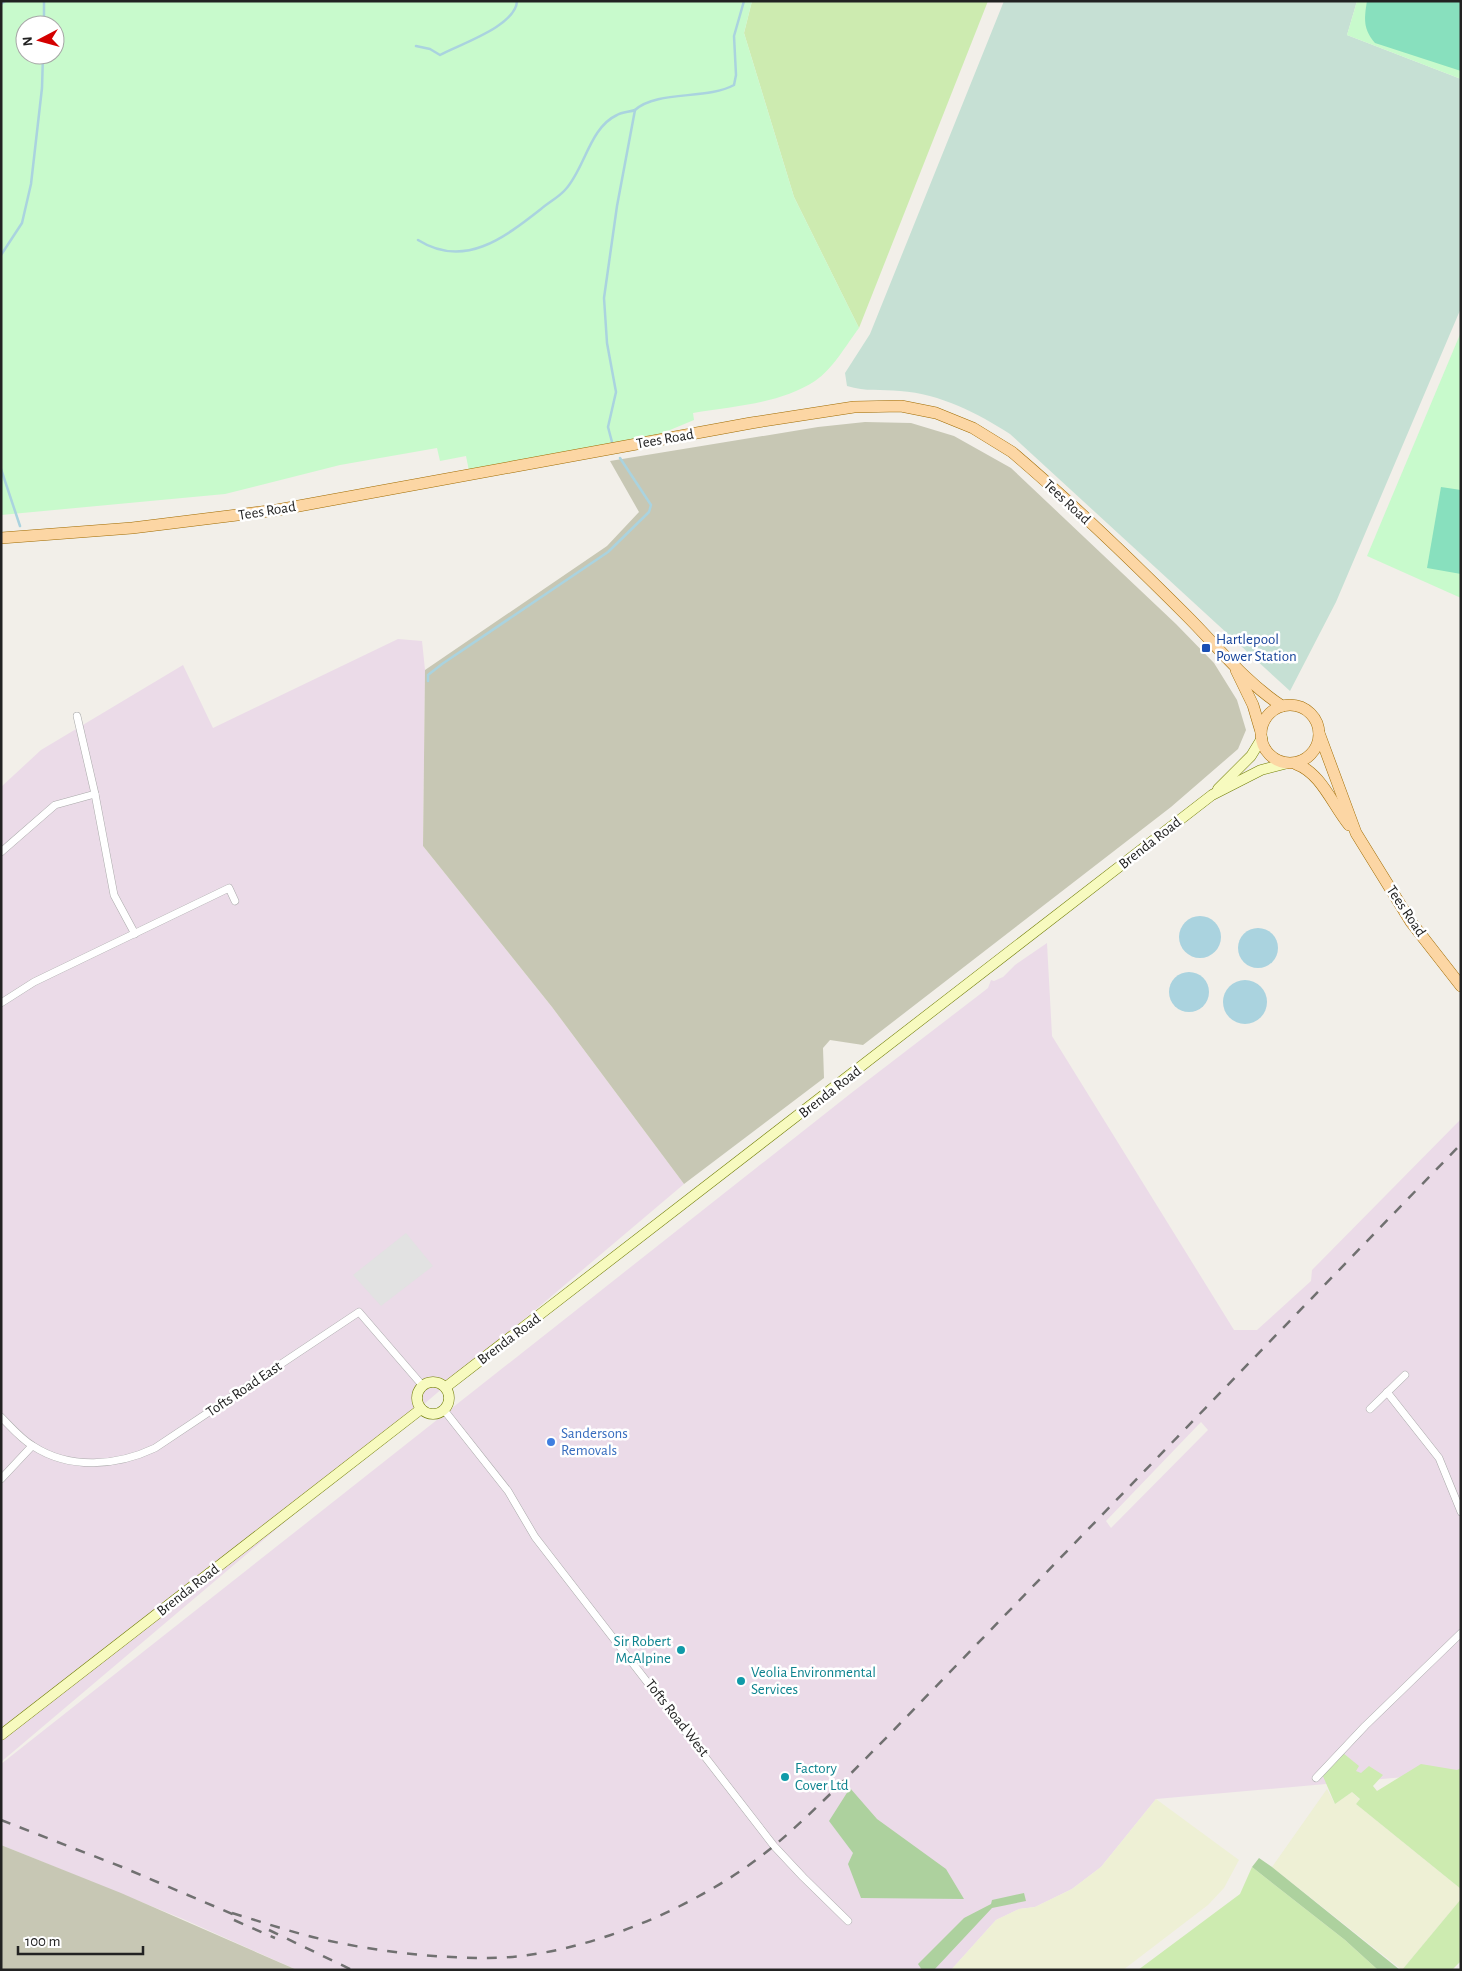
<svg xmlns="http://www.w3.org/2000/svg" width="1462" height="1971" viewBox="0 0 1462 1971" font-family="'Alegreya Sans',sans-serif">
	<rect width="100%" height="100%" fill="#f2efe9"/>
	<g fill="#ebdbe8" fill-rule="evenodd">
		<path d="M 398,639 L 422,641 L 425,670 L 423,846 L 552,1007 L 684,1184 L 1,1762 L 1,787 L 41,750 L 183,665 L 213,728 Z"/>
		<path d="M 1047,943 L 1052,1036 L 1234,1330 L 1257,1330 L 1311,1281 L 1312,1270 L 1461,1119 L 1461,1772 L 1156,1799 L 1101,1867 L 1072,1889 L 1035,1907 L 1019,1909 L 996,1920 L 951,1970 L 297,1970 L 183,1919 L 1,1845 L 1,1764 L 850,1094 L 979,995 L 988,988 L 991,980 L 994,981 L 1003,977 L 1015,965 ZM 1201,1422 L 1208,1430 L 1111,1528 L 1106,1521 Z"/>
	</g>
	<g fill="#c7c7b4">
		<path d="M 865,422 L 911,423 L 954,436 L 1011,468 L 1176,624 L 1214,663 L 1237,700 L 1246,730 L 1238,749 L 1171,807 L 863,1045 L 830,1040 L 823,1048 L 824,1078 L 684,1184 L 552,1007 L 423,846 L 425,670 L 607,546 L 639,512 L 610,461 L 818,427 Z"/>
		<path d="M 1,1845 L 121,1893 L 297,1970 L 1,1970 Z"/>
	</g>
	<g fill="#eef0d5">
		<path d="M 1327,1789 L 1335,1804 L 1352,1792 L 1360,1800 L 1356,1804 L 1461,1889 L 1461,1899 L 1402,1970 L 1272,1867 Z"/>
		<path d="M 1156,1799 L 1239,1860 L 1224,1888 L 1208,1905 L 1123,1970 L 951,1970 L 996,1920 L 1019,1909 L 1035,1907 L 1072,1889 L 1101,1867 Z"/>
	</g>
	<g fill="#cdebb0">
		<path d="M 752,1 L 988,1 L 859,328 L 794,197 L 744,33 Z"/>
		<path d="M 1343,1753 L 1359,1766 L 1356,1771 L 1361,1773 L 1369,1766 L 1383,1775 L 1373,1786 L 1377,1791 L 1421,1764 L 1457,1770 L 1461,1768 L 1461,1889 L 1356,1804 L 1360,1799 L 1352,1792 L 1335,1804 L 1322,1774 Z"/>
		<path d="M 1252,1867 L 1345,1940 L 1378,1970 L 1138,1970 L 1240,1894 Z"/>
		<path d="M 1461,1899 L 1461,1961 L 1452,1970 L 1402,1970 Z"/>
	</g>
	<g fill="#add19e">
		<path d="M 850,1788 L 877,1819 L 946,1869 L 964,1899 L 861,1898 L 848,1864 L 853,1853 L 829,1821 Z"/>
		<path d="M 1259,1858 L 1272,1867 L 1400,1970 L 1378,1970 L 1345,1940 L 1252,1867 Z"/>
		<path d="M 1024,1893 L 1026,1901 L 992,1908 L 934,1970 L 922,1970 L 918,1964 L 964,1918 L 991,1904 L 992,1900 Z"/>
	</g>
	<path fill="#c6e0d4" d="M 1004,1 L 1357,1 L 1347,35 L 1461,79 L 1461,308 L 1336,602 L 1290,691 L 1010,434 C 977,413 941,394 900,391 C 881,389 866,392 847,386 L 845,373 L 870,334 Z"/>
	<g fill="#c8facc" fill-rule="evenodd">
		<path d="M 1,1 L 752,1 L 744,33 L 794,197 L 859,328 C 846,345 833,369 815,381 C 779,404 734,406 693,413 L 694,420 L 658,435 L 469,471 L 466,456 L 440,461 L 437,448 L 340,465 L 225,494 L 1,515 ZM 25,25 L 55,25 L 55,55 L 25,55 Z"/>
		<path d="M 1357,1 L 1461,1 L 1461,79 L 1347,35 Z"/>
		<path d="M 1461,332 L 1461,598 L 1367,556 Z"/>
	</g>
	<g fill="#88e0be">
		<path d="M 1367,1 L 1461,1 L 1461,71 L 1375,43 C 1363,29 1364,19 1367,1 Z"/>
		<path d="M 1441,487 L 1461,490 L 1461,574 L 1427,568 Z"/>
	</g>
	<path fill="#e2e2e2" d="M 406,1233 L 433,1266 L 381,1306 L 353,1275 Z"/>
	<g fill="#aad3df">
		<circle cx="1200" cy="937" r="21"/>
		<circle cx="1258" cy="948" r="20"/>
		<circle cx="1189" cy="992" r="20"/>
		<circle cx="1245" cy="1002" r="22"/>
	</g>
	<g fill="none" stroke-linecap="round" stroke-linejoin="round">
		<g stroke="#aad3df" stroke-width="2.5">
			<path d="M 1,4 L 5,1"/>
			<path d="M 44,25 L 44,1"/>
			<path d="M 416,46 L 430,49 L 440,55 C 460,44 516,26 517,1"/>
			<path d="M 418,240 C 464,269 504,238 541,209 C 549,202 559,197 565,190 C 585,169 589,128 617,115 C 622,112 630,112 635,110"/>
			<path d="M 1,255 L 22,223 L 31,184 L 42,88 L 43,55"/>
			<path d="M 612,442 L 608,427 L 616,392 L 607,343 L 604,298 L 617,206 L 635,110 C 657,90 707,100 734,85 L 736,75 L 734,36 L 744,1"/>
			<path d="M 1,469 L 20,526"/>
			<path d="M 428,681 L 428,675 L 442,664 L 608,552 L 649,512 L 651,505 L 620,458"/>
		</g>
		<defs>
			<g id="street">
				<path d="M 77,716 L 95,794 L 114,895 L 135,934"/>
				<path d="M 1,852 L 55,805 L 95,794"/>
				<path d="M 1,1003 L 34,982 L 229,888 L 235,901"/>
				<path d="M 1387,1392 L 1439,1458 L 1461,1512"/>
				<path d="M 1370,1409 L 1405,1375"/>
				<path d="M 444,1410 L 508,1491 L 535,1537 L 774,1846 L 803,1877 L 848,1921"/>
				<path d="M 1,1417 C 11,1427 21,1439 33,1446 C 70,1470 117,1466 155,1448 L 359,1312 L 422,1385"/>
				<path d="M 1,1479 L 32,1446"/>
				<path d="M 1316,1778 L 1365,1726 L 1461,1633"/>
			</g>
			<g id="secondary">
				<path d="M 1218,789 L 1251,756 L 1262,738"/>
				<circle cx="433" cy="1398" r="16"/>
				<path d="M 446,1387 L 1212,795 L 1261,770 L 1288,763"/>
				<path d="M 1,1735 L 421,1409"/>
			</g>
			<g id="primary">
				<path d="M 1,538 L 132,528 L 277,510 L 751,423 L 854,407 L 901,406 L 936,413 L 973,428 L 1012,452 C 1072,503 1130,559 1186,615 C 1218,647 1245,682 1282,706"/>
				<path d="M 1236,670 L 1253,705 L 1261,732"/>
				<circle cx="1290" cy="734" r="29"/>
				<path d="M 1319,733 L 1356,833 L 1411,922 L 1461,986"/>
				<path d="M 1296,764 C 1321,773 1332,804 1349,825"/>
			</g>
		</defs>
		<use href="#street" stroke="#a9a9a9" stroke-width="8"/>
		<use href="#secondary" stroke="#707d05" stroke-width="11"/>
		<use href="#primary" stroke="#a06b00" stroke-width="12"/>
		<use href="#street" stroke="#fff" stroke-width="7"/>
		<use href="#secondary" stroke="#f7fabf" stroke-width="10"/>
		<use href="#primary" stroke="#fcd6a4" stroke-width="11"/>
		<g stroke="#707070" stroke-width="2.5" stroke-dasharray="10 10" stroke-linecap="butt">
			<path d="M 1,1820 L 122,1867 L 237,1916"/>
			<path d="M 232,1913 C 265,1923 297,1934 330,1941 C 381,1952 436,1958 488,1958 C 582,1958 704,1905 775,1845 C 815,1811 852,1772 889,1735 L 1461,1144"/>
			<path d="M 234,1920 L 275,1938"/>
			<path d="M 269,1930 L 352,1970"/>
		</g>
	</g>
	<rect fill="#1a4fb4" stroke="#fff" stroke-width="2" x="1201" y="643" width="10" height="10" rx="2.5"/>
	<circle fill="#3f7fe0" stroke="#fff" stroke-width="2" cx="551" cy="1442" r="5"/>
	<g fill="#0f9aa8" stroke="#fff" stroke-width="2">
		<circle cx="681" cy="1650" r="5"/>
		<circle cx="741" cy="1681" r="5"/>
		<circle cx="785" cy="1777" r="5"/>
	</g>
	<g text-anchor="middle" dominant-baseline="central" stroke-width="5" stroke-linejoin="round" paint-order="stroke">
		<g font-size="15" fill="#222" stroke="#fff">
			<text transform="translate(665 439) rotate(-10)">Tees Road</text>
			<text transform="translate(1067 502) rotate(43)">Tees Road</text>
			<text transform="translate(267 511) rotate(-9)">Tees Road</text>
			<text transform="translate(1150 843) rotate(-38)">Brenda Road</text>
			<text transform="translate(1406 911) rotate(56)">Tees Road</text>
			<text transform="translate(830 1092) rotate(-38)">Brenda Road</text>
			<text transform="translate(509 1339) rotate(-37)">Brenda Road</text>
			<text transform="translate(244 1389) rotate(-34)">Tofts Road East</text>
			<text transform="translate(188 1590) rotate(-38)">Brenda Road</text>
			<text transform="translate(677 1718) rotate(52)">Tofts Road West</text>
		</g>
		<g font-size="15" fill="#164399" stroke="#fff" text-anchor="start">
			<text x="1216" y="639">Hartlepool<tspan x="1216" dy="17">Power Station</tspan></text>
		</g>
		<g font-size="15" fill="#366cbe" stroke="#fff" text-anchor="start">
			<text x="561" y="1433">Sandersons<tspan x="561" dy="17">Removals</tspan></text>
		</g>
		<g font-size="15" fill="#0d838f" stroke="#fff" text-anchor="start">
			<text x="671" y="1641" text-anchor="end">Sir Robert<tspan x="671" dy="17">McAlpine</tspan></text>
			<text x="751" y="1672">Veolia Environmental<tspan x="751" dy="17">Services</tspan></text>
			<text x="795" y="1768">Factory<tspan x="795" dy="17">Cover Ltd</tspan></text>
		</g>
	</g>
	<rect width="1462" height="1971" fill="none" stroke="#222222" stroke-width="5"/>
	<g transform="translate(40 40) rotate(264)"><circle r="24" fill="#ffffff" stroke="#a7a7a7"/>
	<path d="M0-4L9 19L0 12L-9 19Z" fill="#d40000"/>
	<text y="-8" font-size="14" font-weight="bold" text-anchor="middle" fill="#222222">N</text>
	</g>
	<path d="M18 1946v8h125v-8" fill="none" stroke="#222222" stroke-width="2.5"/>
	<text x="25" y="1946" font-size="15" fill="#222222" stroke="#ffffff" stroke-width="4" paint-order="stroke">100 m</text>
</svg>
